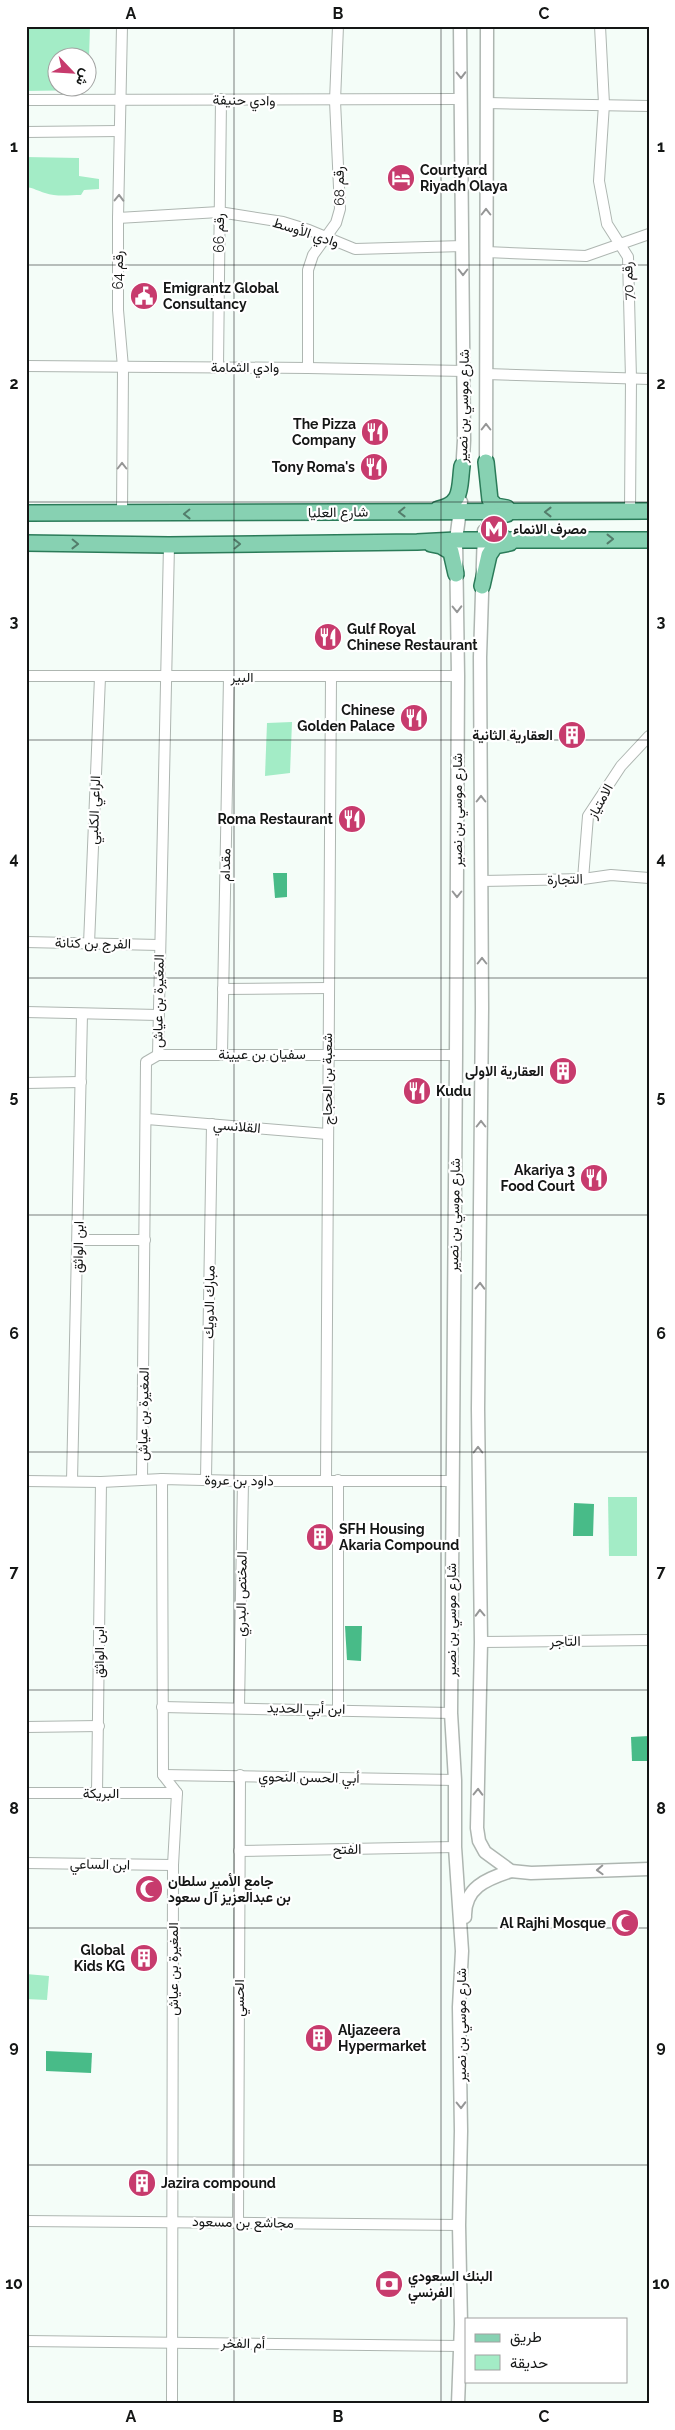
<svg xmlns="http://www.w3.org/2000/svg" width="675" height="2430" viewBox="0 0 675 2430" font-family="Raleway,Vazirmatn,sans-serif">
	<rect width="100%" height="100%" fill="#f4fdf8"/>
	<g fill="#a3ecc6" fill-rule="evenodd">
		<path d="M 26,26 L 90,26 L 88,90 L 26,91 ZM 58,58 L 88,58 L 88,88 L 58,88 Z"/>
		<path d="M 26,157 L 79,158 L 79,176 L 99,179 L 99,189 L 84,190 L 81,195 C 70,195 56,197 45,193 C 38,191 34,188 26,187 Z"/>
		<path d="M 292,722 L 290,773 L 265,776 L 267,723 Z"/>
		<path d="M 608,1497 L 637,1497 L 637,1556 L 609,1556 Z"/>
		<path d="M 26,1974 L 49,1976 L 47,2000 L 26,1999 Z"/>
	</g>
	<g fill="#48bb88">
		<path d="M 273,873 L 287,873 L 287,897 L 275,898 Z"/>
		<path d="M 574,1503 L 594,1504 L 593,1536 L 573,1536 Z"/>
		<path d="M 345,1626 L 362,1626 L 361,1661 L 347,1660 Z"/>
		<path d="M 649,1736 L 649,1761 L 632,1761 L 631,1737 Z"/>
		<path d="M 46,2051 L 92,2053 L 91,2073 L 46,2071 Z"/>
	</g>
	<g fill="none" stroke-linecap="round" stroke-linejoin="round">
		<defs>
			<g id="minor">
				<path d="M 122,26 L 118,218 L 118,310 L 123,367 L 122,514"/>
				<path d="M 600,26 L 604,104 L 599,181 L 607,224 L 628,257 L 631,379 L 630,512"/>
				<path d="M 26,100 L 461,99"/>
				<path d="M 487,103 L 649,106"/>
				<path d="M 26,132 L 119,131"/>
				<path d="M 118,218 L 219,212 L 283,222 L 309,230 L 355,249 L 463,246"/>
				<path d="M 486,252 L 586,256 L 649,234"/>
				<path d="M 26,366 L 308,368 L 464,371"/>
				<path d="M 218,367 L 221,99"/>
				<path d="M 308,368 L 308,270 L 313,255 L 336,223 L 340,209 L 335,101 L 338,26"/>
				<path d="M 486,374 L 649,379"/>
				<path d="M 26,676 L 458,676"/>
				<path d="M 583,879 L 588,816 L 621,766 L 649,736"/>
				<path d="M 481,881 L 583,879 L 611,875 L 649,878"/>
				<path d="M 26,942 L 159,945"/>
				<path d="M 89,944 L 100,677"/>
				<path d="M 223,989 L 328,988"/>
				<path d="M 26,1012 L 158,1015"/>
				<path d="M 222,1054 L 229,677"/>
				<path d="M 158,1055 L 456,1055"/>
				<path d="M 26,1083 L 81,1082"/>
				<path d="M 147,1119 L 327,1134"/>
				<path d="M 78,1240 L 145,1240"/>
				<path d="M 142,1479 L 146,1062 L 158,1055 L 169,545"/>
				<path d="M 162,1479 L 163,1775 L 177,1793 L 173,1865 L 172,2404"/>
				<path d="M 206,1479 L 212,1124"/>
				<path d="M 326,1480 L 331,677"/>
				<path d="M 26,1481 L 101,1482 L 162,1479 L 243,1481 L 451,1481"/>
				<path d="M 72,1481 L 82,1014"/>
				<path d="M 481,1642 L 649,1640"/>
				<path d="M 162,1707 L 451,1713"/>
				<path d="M 239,1707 L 243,1481"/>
				<path d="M 338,1709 L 338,1480"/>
				<path d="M 26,1727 L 99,1726"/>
				<path d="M 163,1775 L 455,1780"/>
				<path d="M 26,1793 L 177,1793"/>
				<path d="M 97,1793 L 101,1482"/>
				<path d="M 239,1851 L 455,1847"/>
				<path d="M 26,1863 L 173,1865"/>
				<path d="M 26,2221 L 459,2225"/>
				<path d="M 238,2222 L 240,1775"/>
				<path d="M 26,2341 L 460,2346"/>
			</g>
			<g id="tertiary">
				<path d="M 460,26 L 464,440 L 462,475"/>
				<path d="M 486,471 L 487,26"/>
				<path d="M 484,531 L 480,657 L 482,1008 L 478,1409 L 481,1642 L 477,1828 L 479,1841 L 485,1852 L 511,1871 L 531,1873 L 649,1869"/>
				<path d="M 465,1917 C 464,1888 486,1879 511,1871"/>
				<path d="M 458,2404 L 461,2324 L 459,2225 L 461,2131 L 459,2007 L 462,1951 L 455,1847 L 455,1780 L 451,1713 L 456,1055 L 458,676 L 456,540 L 461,502"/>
			</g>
			<g id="primary">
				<path d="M 486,462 L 490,500 L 496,506 L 507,508"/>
				<path d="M 438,509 C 463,504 459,488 462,466"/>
				<path d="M 26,513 L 649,511"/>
				<path d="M 504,538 L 493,536 L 489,527 L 493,517 L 507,514"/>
				<path d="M 26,543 L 169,545 L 417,542 L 456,540 L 649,540"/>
				<path d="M 431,544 L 441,546 L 451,552 L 456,574"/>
				<path d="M 482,586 L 489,555 L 495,546 L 510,543"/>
			</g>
		</defs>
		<use href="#minor" stroke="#aeb6b1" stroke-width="12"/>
		<use href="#tertiary" stroke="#aeb6b1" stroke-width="15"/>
		<use href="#primary" stroke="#2b7b59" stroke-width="18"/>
		<use href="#minor" stroke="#fff" stroke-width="10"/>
		<use href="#tertiary" stroke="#fff" stroke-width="12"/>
		<use href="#primary" stroke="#87d1b2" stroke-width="15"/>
	</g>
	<defs><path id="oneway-chevron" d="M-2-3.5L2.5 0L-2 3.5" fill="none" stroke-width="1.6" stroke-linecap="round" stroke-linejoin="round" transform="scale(1.25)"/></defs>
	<g stroke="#959696">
		<use href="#oneway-chevron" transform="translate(461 75) rotate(89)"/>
		<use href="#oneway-chevron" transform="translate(119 198) rotate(-89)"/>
		<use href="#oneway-chevron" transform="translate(486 212) rotate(-90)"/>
		<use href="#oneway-chevron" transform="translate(463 272) rotate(90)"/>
		<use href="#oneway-chevron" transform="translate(486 427) rotate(-90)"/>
		<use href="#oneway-chevron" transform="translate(122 466) rotate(-90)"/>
		<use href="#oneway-chevron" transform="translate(457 609) rotate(89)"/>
		<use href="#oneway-chevron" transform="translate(481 799) rotate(-90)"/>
		<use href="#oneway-chevron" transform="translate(457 894) rotate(90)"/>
		<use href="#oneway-chevron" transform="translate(482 961) rotate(-90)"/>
		<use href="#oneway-chevron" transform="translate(481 1124) rotate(-90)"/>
		<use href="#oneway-chevron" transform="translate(480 1286) rotate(-89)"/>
		<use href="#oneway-chevron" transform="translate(478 1450) rotate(-90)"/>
		<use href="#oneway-chevron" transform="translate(480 1613) rotate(-92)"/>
		<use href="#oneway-chevron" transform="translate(478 1792) rotate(-89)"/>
		<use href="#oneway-chevron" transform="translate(600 1870) rotate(178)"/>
		<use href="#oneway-chevron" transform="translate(461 2105) rotate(89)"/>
	</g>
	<g stroke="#537d6b">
		<use href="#oneway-chevron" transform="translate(402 512) rotate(179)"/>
		<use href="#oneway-chevron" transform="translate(548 512) rotate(-180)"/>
		<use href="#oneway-chevron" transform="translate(187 514) rotate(179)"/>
		<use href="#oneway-chevron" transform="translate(610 539)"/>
		<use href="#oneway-chevron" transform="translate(75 544) rotate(1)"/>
		<use href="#oneway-chevron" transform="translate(237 544) rotate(-1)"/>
	</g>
	<path fill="none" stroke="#141615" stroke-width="1" stroke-opacity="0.55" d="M 234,26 L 234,2404M 441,26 L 441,2404M 26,265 L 649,265M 26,502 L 649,502M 26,740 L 649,740M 26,978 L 649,978M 26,1215 L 649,1215M 26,1452 L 649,1452M 26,1690 L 649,1690M 26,1928 L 649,1928M 26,2165 L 649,2165"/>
	<defs>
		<symbol id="hotel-disc" viewBox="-11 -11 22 22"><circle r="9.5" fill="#c73b6d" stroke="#fff"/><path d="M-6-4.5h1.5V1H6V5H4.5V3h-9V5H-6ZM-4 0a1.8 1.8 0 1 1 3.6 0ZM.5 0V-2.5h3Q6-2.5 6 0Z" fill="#fff"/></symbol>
		<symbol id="civic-disc" viewBox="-11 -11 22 22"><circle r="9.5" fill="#c73b6d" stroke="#fff"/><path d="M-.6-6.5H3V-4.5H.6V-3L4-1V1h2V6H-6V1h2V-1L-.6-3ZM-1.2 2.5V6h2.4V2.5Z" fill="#fff"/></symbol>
		<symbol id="restaurant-disc" viewBox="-11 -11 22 22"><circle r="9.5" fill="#c73b6d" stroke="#fff"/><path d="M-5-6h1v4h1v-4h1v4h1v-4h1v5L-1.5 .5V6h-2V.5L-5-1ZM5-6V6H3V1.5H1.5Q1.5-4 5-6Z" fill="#fff"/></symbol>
		<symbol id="metro-disc" viewBox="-11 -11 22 22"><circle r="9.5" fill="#c73b6d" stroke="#fff"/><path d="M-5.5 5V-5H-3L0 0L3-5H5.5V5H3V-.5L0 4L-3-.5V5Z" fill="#fff"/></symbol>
		<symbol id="building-disc" viewBox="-11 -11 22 22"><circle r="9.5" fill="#c73b6d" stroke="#fff"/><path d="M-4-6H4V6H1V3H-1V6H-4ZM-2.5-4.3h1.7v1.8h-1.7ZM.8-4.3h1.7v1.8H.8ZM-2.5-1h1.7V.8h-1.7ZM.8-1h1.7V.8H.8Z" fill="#fff"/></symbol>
		<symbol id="mosque-disc" viewBox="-11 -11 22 22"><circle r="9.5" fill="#c73b6d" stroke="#fff"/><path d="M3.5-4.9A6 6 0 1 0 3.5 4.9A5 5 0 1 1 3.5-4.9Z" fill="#fff"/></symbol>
		<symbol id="bank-disc" viewBox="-11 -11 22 22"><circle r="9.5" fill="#c73b6d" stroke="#fff"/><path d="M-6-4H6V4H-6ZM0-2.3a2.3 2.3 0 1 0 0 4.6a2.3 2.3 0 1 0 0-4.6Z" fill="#fff"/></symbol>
	</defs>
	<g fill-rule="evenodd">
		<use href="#hotel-disc" x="385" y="162" width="32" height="32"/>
		<use href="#civic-disc" x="128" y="280" width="32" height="32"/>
		<use href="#restaurant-disc" x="359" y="416" width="32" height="32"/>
		<use href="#restaurant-disc" x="358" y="451" width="32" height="32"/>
		<use href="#metro-disc" x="478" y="513" width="32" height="32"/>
		<use href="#restaurant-disc" x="312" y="621" width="32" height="32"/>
		<use href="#restaurant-disc" x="398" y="702" width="32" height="32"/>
		<use href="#building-disc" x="556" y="719" width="32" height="32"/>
		<use href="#restaurant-disc" x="336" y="803" width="32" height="32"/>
		<use href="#building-disc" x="547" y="1055" width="32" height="32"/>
		<use href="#restaurant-disc" x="401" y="1075" width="32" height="32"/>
		<use href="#restaurant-disc" x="578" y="1162" width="32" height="32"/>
		<use href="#building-disc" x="304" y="1521" width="32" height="32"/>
		<use href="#mosque-disc" x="133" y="1873" width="32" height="32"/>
		<use href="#mosque-disc" x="609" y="1907" width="32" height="32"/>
		<use href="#building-disc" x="128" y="1942" width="32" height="32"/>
		<use href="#building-disc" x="303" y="2022" width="32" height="32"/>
		<use href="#building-disc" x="126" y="2167" width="32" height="32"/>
		<use href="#bank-disc" x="373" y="2268" width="32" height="32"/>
	</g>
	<g text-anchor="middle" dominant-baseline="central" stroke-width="4.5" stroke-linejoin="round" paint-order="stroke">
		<g font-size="14" fill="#141615" stroke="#fff">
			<text transform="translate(244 100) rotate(1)">وادي حنيفة</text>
			<text transform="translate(339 186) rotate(-91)">رقم 68</text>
			<text transform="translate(306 232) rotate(18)">وادي الأوسط</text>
			<text transform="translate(219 233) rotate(-90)">رقم 66</text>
			<text transform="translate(118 270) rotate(-90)">رقم 64</text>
			<text transform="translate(628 281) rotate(-93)">رقم 70</text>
			<text x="245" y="367">وادي الثمامة</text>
			<text transform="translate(463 406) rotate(-89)">شارع موسي بن نصير</text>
			<text transform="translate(338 512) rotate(-1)">شارع العليا</text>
			<text x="242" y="677">البير</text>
			<text transform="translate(600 801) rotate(-61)">الامتياز</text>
			<text transform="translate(94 810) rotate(-88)">الراعي الكلبي</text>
			<text transform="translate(457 810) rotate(-90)">شارع موسي بن نصير</text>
			<text transform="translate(225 865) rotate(-89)">مقدام</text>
			<text transform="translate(565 879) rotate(-2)">التجارة</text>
			<text transform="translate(93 943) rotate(1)">الفرج بن كنانة</text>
			<text transform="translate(158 1001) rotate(-89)">المغيرة بن عياش</text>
			<text x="262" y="1054">سفيان بن عيينة</text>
			<text transform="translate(327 1079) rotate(-90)">شعبة بن الحجاج</text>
			<text transform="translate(237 1126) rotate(5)">القلانسي</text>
			<text transform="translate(454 1215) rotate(-89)">شارع موسي بن نصير</text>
			<text transform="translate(78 1247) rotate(-89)">ابن الواثق</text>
			<text transform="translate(209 1302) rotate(-89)">مبارك الدويك</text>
			<text transform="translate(143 1414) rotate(-89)">المغيرة بن عياش</text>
			<text transform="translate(239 1480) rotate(1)">داود بن عروة</text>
			<text transform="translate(241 1594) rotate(-89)">المختص البدري</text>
			<text transform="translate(451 1620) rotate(-90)">شارع موسي بن نصير</text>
			<text transform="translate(565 1641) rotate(-1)">التاجر</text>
			<text transform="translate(99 1652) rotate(-90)">ابن الواثق</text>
			<text transform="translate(306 1708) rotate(1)">ابن أبي الحديد</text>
			<text transform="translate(309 1777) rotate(1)">أبي الحسن النحوي</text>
			<text x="101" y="1793">البريكة</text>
			<text transform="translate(347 1849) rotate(-1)">الفتح</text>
			<text transform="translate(100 1864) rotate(1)">ابن الساعي</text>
			<text transform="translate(173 1969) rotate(-90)">المغيرة بن عياش</text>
			<text transform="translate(239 1998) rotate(-90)">الحسي</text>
			<text transform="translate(461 2025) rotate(-90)">شارع موسي بن نصير</text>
			<text transform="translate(243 2222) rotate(1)">مجاشع بن مسعود</text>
			<text transform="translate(243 2343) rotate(1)">أم الفخر</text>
		</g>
		<g font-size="14" font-weight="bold" fill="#141615" stroke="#fff" text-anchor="start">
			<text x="420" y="170">Courtyard<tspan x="420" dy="16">Riyadh Olaya</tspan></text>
			<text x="163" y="288">Emigrantz Global<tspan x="163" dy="16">Consultancy</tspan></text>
			<text x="356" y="424" text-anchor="end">The Pizza<tspan x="356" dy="16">Company</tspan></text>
			<text x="355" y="467" text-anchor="end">Tony Roma's</text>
			<text x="513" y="529">مصرف الانماء</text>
			<text x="347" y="629">Gulf Royal<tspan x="347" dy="16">Chinese Restaurant</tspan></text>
			<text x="395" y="710" text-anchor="end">Chinese<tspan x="395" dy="16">Golden Palace</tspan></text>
			<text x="553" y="735" text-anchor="end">العقارية الثانية</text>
			<text x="333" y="819" text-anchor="end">Roma Restaurant</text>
			<text x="544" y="1071" text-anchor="end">العقارية الاولى</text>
			<text x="436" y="1091">Kudu</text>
			<text x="575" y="1170" text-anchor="end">Akariya 3<tspan x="575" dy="16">Food Court</tspan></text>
			<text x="339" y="1529">SFH Housing<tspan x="339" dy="16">Akaria Compound</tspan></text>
			<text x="168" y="1881">جامع الأمير سلطان<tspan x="168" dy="16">بن عبدالعزيز آل سعود</tspan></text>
			<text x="606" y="1923" text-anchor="end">Al Rajhi Mosque</text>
			<text x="125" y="1950" text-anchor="end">Global<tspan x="125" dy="16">Kids KG</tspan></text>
			<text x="338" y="2030">Aljazeera<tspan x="338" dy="16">Hypermarket</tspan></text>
			<text x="161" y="2183">Jazira compound</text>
			<text x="408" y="2276">البنك السعودي<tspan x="408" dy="16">الفرنسي</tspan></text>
		</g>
	</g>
	<rect width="675" height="2430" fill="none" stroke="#ffffff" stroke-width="55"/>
	<rect x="465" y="2318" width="162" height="65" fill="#ffffff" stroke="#a1a2a1"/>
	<rect x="475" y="2334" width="25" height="8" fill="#87d1b2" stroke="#a1a2a1"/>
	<text x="510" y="2342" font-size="15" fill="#141615">طريق</text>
	<rect x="475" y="2355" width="25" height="15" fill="#a3ecc6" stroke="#a1a2a1"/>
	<text x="510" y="2368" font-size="15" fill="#141615">حديقة</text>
	<g transform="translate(72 72) rotate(115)"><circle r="24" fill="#ffffff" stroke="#a1a2a1"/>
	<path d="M0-4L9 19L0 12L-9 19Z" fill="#c73b6d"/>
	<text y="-8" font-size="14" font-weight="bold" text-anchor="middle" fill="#141615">ش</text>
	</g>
	<rect x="28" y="28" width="620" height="2374" fill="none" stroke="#141615" stroke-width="2"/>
	<g font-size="16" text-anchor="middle" font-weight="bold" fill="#141615">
		<text x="131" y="19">A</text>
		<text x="338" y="19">B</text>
		<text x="544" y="19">C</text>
		<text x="14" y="152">1</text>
		<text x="661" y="152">1</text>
		<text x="14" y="389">2</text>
		<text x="661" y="389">2</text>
		<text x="14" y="627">3</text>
		<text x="661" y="627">3</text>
		<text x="14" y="864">4</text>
		<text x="661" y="864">4</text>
		<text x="14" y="1102">5</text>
		<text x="661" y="1102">5</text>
		<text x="14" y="1339">6</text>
		<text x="661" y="1339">6</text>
		<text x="14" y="1577">7</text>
		<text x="661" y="1577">7</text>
		<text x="14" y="1814">8</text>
		<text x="661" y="1814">8</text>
		<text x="14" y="2052">9</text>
		<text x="661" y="2052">9</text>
		<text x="14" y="2289">10</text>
		<text x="661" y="2289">10</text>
		<text x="131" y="2422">A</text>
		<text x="338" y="2422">B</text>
		<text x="544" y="2422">C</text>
	</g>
</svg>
